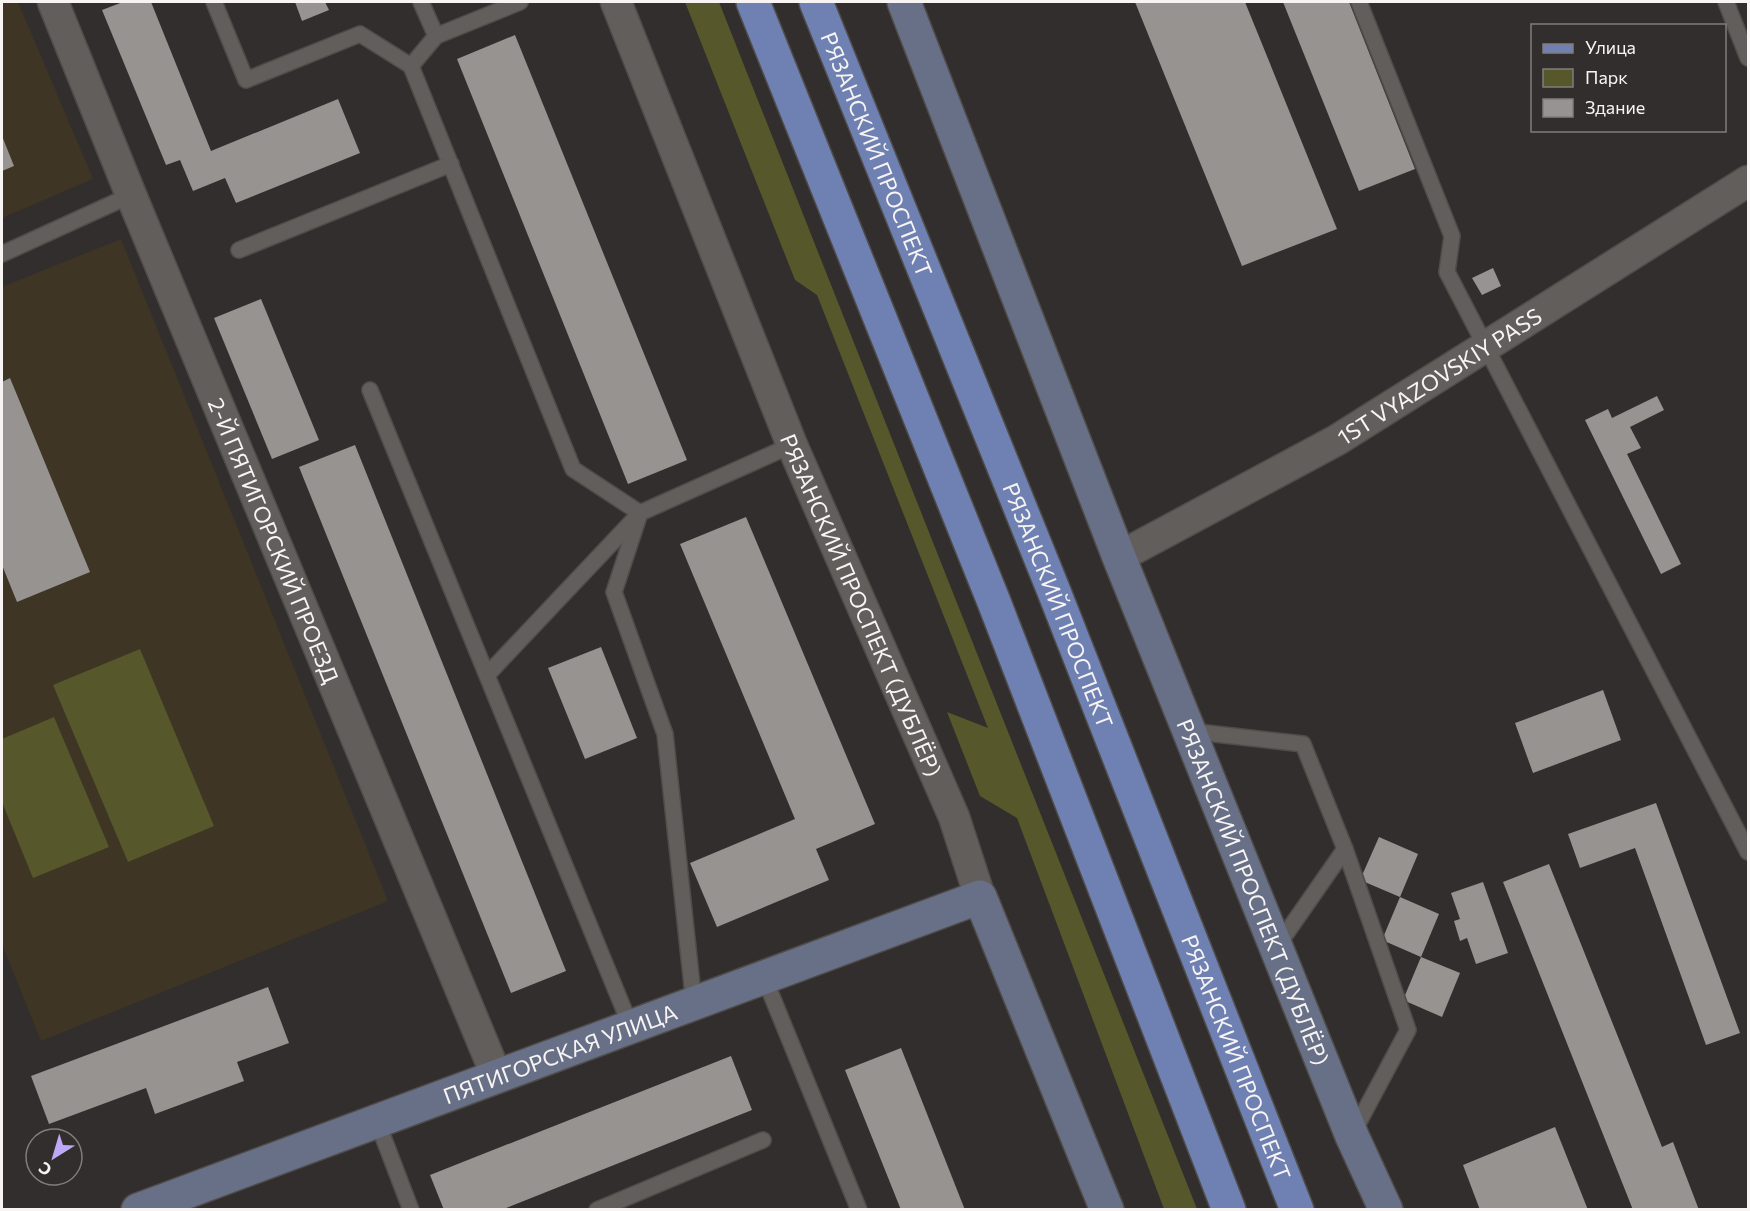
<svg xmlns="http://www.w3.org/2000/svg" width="1750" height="1211" viewBox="0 0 1750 1211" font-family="Commissioner,sans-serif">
	<rect width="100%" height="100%" fill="#322e2d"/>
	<g fill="#3f3525">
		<path d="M 2,2 L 18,2 L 93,179 L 2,218 Z"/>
		<path d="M 121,239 L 388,901 L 41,1041 L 2,944 L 2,287 Z"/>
	</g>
	<g fill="#56572a">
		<path d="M 685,2 L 719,2 L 1197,1209 L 1164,1209 L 1017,818 L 980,796 L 947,712 L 988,728 L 817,295 L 795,280 Z"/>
		<path d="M 140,649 L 214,826 L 128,862 L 53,685 Z"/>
		<path d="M 54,717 L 109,847 L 33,878 L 2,802 L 2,739 Z"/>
	</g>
	<g fill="#979391">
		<path d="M 123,2 L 151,2 L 211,151 L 338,99 L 360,153 L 236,203 L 225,178 L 193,191 L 180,160 L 166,165 L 102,10 Z"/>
		<path d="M 295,2 L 325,2 L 329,10 L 302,21 Z"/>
		<path d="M 1135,2 L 1245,2 L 1337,229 L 1242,266 Z"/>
		<path d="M 1283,2 L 1349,2 L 1415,169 L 1359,191 Z"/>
		<path d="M 515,35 L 687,460 L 628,484 L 457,59 Z"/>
		<path d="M 2,136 L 14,166 L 2,171 Z"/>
		<path d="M 1493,268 L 1501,286 L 1482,295 L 1472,278 Z"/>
		<path d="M 261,299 L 319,440 L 272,459 L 214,318 Z"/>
		<path d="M 10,378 L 90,572 L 17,602 L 2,565 L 2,382 Z"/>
		<path d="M 1657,396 L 1664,410 L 1630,427 L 1641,448 L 1627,454 L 1681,564 L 1661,574 L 1585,420 L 1608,409 L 1612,418 Z"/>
		<path d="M 355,445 L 566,971 L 511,993 L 299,467 Z"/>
		<path d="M 746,517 L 875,824 L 816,849 L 829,880 L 717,927 L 690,863 L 795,819 L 680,544 Z"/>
		<path d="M 601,647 L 637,738 L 585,759 L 548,668 Z"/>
		<path d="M 1603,690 L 1621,740 L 1533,773 L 1515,723 Z"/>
		<path d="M 1656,803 L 1740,1033 L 1706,1045 L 1635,848 L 1580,868 L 1568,834 Z"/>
		<path d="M 1379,837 L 1418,854 L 1400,897 L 1439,914 L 1421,957 L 1382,940 L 1400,897 L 1360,880 Z"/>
		<path d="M 1549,864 L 1662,1147 L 1673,1142 L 1699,1210 L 1633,1210 L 1503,882 Z"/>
		<path d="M 1483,882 L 1508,953 L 1476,964 L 1467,938 L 1460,941 L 1454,921 L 1460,919 L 1451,893 Z"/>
		<path d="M 1421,957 L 1460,973 L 1442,1017 L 1403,1000 Z"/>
		<path d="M 268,987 L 289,1043 L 237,1062 L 244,1081 L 155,1114 L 146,1088 L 49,1124 L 31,1076 Z"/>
		<path d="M 901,1048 L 965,1210 L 901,1210 L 845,1070 Z"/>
		<path d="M 731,1056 L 752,1110 L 501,1210 L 444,1210 L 430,1175 Z"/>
		<path d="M 1555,1127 L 1588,1210 L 1480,1210 L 1463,1165 Z"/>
	</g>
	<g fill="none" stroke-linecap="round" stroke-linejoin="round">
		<defs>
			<g id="lane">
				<path d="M 214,2 L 246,80 L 360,34 L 411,66"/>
				<path d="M 421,2 L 436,36 L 411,66 L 573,469 L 640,513 L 614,592 L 665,734 L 694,1004"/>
				<path d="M 1359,2 L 1452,236 L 1447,272 L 1748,852"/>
				<path d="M 1726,2 L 1748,58"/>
				<path d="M 436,36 L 520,2"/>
				<path d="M 239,250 L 451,164"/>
				<path d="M 2,254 L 131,195"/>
				<path d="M 370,390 L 631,1027"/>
				<path d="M 487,675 L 640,513 L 792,445"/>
				<path d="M 1189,731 L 1303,744 L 1345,849 L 1408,1030 L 1353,1133"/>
				<path d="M 1276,948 L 1345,849"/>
				<path d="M 764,977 L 859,1210"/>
				<path d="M 377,1121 L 411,1210"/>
				<path d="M 597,1210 L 763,1140"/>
			</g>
			<g id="street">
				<path id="s1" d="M 53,2 L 131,195 L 497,1077"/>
				<path id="s2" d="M 616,2 L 792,445 L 954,817 L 980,897"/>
				<path id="s3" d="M 1119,557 L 1337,440 L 1748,181"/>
			</g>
			<g id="secondary">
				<path id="s4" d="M 904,2 L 1119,557 L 1352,1136 L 1386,1210"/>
				<path id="s5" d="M 138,1210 L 980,897 L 1107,1210"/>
			</g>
			<g id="primary">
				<path d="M 753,2 L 994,602 L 1229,1210"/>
				<path id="s6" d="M 816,2 L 1053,589 L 1297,1210"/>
			</g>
		</defs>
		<use href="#lane" stroke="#4f4c4a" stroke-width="18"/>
		<use href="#street" stroke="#4f4c4a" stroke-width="33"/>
		<use href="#secondary" stroke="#4f4c4a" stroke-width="36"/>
		<use href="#primary" stroke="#4f4c4a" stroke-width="36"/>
		<use href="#lane" stroke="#625e5c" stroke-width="15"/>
		<use href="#street" stroke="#625e5c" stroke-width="30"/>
		<use href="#secondary" stroke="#687087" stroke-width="33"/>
		<use href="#primary" stroke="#6e81b2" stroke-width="33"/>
	</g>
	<g text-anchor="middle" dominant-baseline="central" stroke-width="6" stroke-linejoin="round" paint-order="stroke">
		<g font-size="22" fill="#f7f4f3" stroke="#322e2d">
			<text stroke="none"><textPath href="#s6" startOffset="164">РЯЗАНСКИЙ ПРОСПЕКТ</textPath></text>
			<text stroke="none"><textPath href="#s3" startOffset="368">1ST VYAZOVSKIY PASS</textPath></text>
			<text stroke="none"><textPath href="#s1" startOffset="582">2-Й ПЯТИГОРСКИЙ ПРОЕЗД</textPath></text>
			<text stroke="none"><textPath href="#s2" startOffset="651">РЯЗАНСКИЙ ПРОСПЕКТ (ДУБЛЁР)</textPath></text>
			<text stroke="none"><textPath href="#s6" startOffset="650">РЯЗАНСКИЙ ПРОСПЕКТ</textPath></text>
			<text stroke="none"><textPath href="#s4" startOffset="956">РЯЗАНСКИЙ ПРОСПЕКТ (ДУБЛЁР)</textPath></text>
			<text stroke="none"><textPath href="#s5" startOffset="450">ПЯТИГОРСКАЯ УЛИЦА</textPath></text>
			<text stroke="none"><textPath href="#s6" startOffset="1136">РЯЗАНСКИЙ ПРОСПЕКТ</textPath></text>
		</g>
	</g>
	<rect width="1750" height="1211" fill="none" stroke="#f7f4f3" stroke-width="6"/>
	<rect x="1531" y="24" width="195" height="108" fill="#322e2d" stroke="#817d7c" stroke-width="1.5"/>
	<rect x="1543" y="44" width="30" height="9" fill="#6e81b2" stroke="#817d7c" stroke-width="1.5"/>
	<text x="1585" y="54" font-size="18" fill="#f7f4f3">Улица</text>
	<rect x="1543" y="69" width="30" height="18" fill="#56572a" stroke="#817d7c" stroke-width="1.5"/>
	<text x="1585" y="84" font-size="18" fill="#f7f4f3">Парк</text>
	<rect x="1543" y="99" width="30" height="18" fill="#979391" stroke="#817d7c" stroke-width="1.5"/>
	<text x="1585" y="114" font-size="18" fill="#f7f4f3">Здание</text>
	<g transform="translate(54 1157) rotate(217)"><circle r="28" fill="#322e2d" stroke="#817d7c" stroke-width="1.5"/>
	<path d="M0-4.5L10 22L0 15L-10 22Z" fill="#bda9f5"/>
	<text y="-9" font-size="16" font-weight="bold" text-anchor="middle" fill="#f7f4f3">С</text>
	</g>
</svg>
